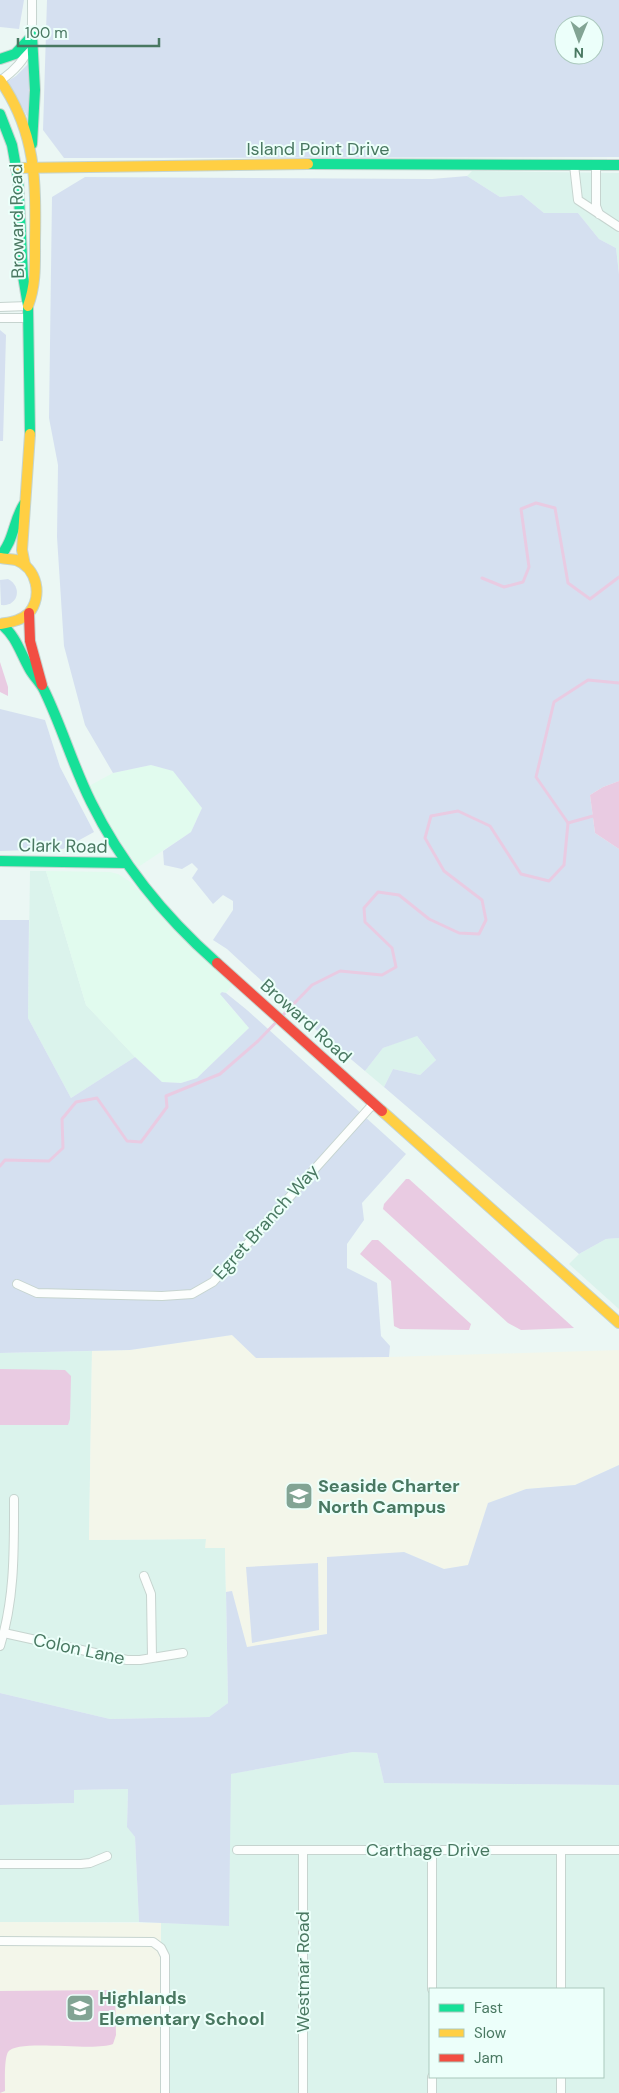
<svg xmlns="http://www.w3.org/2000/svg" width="619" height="2093" viewBox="0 0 619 2093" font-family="'DM Sans',sans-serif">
	<rect width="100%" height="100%" fill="#ebf7f4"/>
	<g fill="#dbf3ec" fill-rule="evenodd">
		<path d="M 472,171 L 619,173 L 619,274 L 616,248 L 599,239 L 578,213 L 544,213 L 522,195 L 500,197 L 467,176 Z"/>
		<path d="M 30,871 L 46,871 L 86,1005 L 135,1057 L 71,1098 L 28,1018 Z"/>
		<path d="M 416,1035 L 436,1060 L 420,1075 L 393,1069 L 384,1087 L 365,1071 L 383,1048 Z"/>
		<path d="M 619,1238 L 619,1309 L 569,1264 L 579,1254 L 606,1239 Z"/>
		<path d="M 92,1351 L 89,1540 L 207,1539 L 206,1548 L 225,1548 L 228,1703 L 209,1717 L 110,1719 L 0,1693 L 0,1353 Z"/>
		<path d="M 353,1752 L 377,1753 L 384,1783 L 619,1785 L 619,2093 L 160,2093 L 161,1923 L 229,1925 L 230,1774 ZM 430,1989 L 603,1989 L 603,2077 L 430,2077 Z"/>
		<path d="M 128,1789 L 127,1826 L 135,1837 L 139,1922 L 0,1922 L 0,1805 L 74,1803 L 74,1790 Z"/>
	</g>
	<g fill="#e1fbee">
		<path d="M 151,765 L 174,771 L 202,808 L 191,832 L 138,867 L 112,829 L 89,786 L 113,773 Z"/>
		<path d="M 46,871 L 110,872 L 118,874 L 132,883 L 176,933 L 233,984 L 226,993 L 222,992 L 227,1003 L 249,1028 L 197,1078 L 181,1083 L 162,1082 L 135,1057 L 86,1005 Z"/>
	</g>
	<g fill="#f3f6ea">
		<path d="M 232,1335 L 257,1358 L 389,1357 L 619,1350 L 619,1465 L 575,1485 L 526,1489 L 488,1503 L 469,1565 L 444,1569 L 404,1552 L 327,1634 L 246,1648 L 232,1591 L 226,1592 L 225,1548 L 205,1548 L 206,1539 L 89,1540 L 92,1351 L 130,1350 Z"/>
		<path d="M 0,1922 L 161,1923 L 160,2093 L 0,2093 Z"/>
	</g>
	<g fill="#d5e0f0" fill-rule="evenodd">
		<path d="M 0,0 L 24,0 L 19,29 L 0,27 Z"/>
		<path d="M 47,0 L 619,0 L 619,157 L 64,158 L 43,130 ZM 564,25 L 594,25 L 594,55 L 564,55 Z"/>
		<path d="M 29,63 L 32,63 L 31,117 L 27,116 L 8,81 L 16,76 Z"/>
		<path d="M 467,176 L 500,197 L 522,195 L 544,213 L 578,213 L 599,239 L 616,248 L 619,274 L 619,781 L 603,787 L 590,795 L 595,833 L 619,849 L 619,1238 L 606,1239 L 579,1254 L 384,1087 L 393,1069 L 420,1075 L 436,1060 L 417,1036 L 383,1048 L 365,1071 L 302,1018 L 227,949 L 213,940 L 233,910 L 233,901 L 223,895 L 213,904 L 192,878 L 198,869 L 192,863 L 182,869 L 164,865 L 163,851 L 191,832 L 202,808 L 173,771 L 151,765 L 113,773 L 85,725 L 64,646 L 57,537 L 58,465 L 49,418 L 52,197 L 85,177 L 432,179 Z"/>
		<path d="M 0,330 L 6,335 L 3,441 L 0,441 Z"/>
		<path d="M 8,579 C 23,587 18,607 1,605 L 0,580 Z"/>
		<path d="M 0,709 L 45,720 L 60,767 L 94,832 L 63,849 L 0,851 Z"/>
		<path d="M 0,920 L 29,920 L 28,1018 L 71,1098 L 135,1057 L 162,1082 L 181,1083 L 197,1078 L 249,1028 L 220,994 L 222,992 L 226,993 L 247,1010 L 406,1154 L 362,1203 L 364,1220 L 347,1244 L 347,1268 L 377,1283 L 381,1336 L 390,1346 L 389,1357 L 256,1358 L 232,1335 L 130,1350 L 0,1353 Z"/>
		<path d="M 619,1465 L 619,1785 L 384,1783 L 377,1753 L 353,1752 L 231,1774 L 229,1926 L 139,1922 L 135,1837 L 127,1827 L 128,1789 L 74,1790 L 74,1803 L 0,1805 L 0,1693 L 110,1719 L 209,1717 L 228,1703 L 226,1592 L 232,1591 L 247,1647 L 327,1634 L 327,1557 L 404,1552 L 444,1569 L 468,1565 L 488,1503 L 526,1489 L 575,1485 Z"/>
		<path d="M 318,1563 L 319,1630 L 252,1643 L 246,1567 Z"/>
	</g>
	<g fill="#e9cbe2">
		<path d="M 0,662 L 8,687 L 8,696 L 0,692 Z"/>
		<path d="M 619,781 L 619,849 L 595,833 L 590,795 L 603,787 Z"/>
		<path d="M 406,1179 L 409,1179 L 574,1328 L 521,1330 L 508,1323 L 383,1209 L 384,1204 Z"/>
		<path d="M 372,1240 L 378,1240 L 471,1324 L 469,1330 L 400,1329 L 394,1326 L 391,1281 L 360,1254 Z"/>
		<path d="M 0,1369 L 65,1370 L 71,1376 L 70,1419 L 68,1425 L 0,1425 Z"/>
		<path d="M 115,1990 L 116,2035 L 113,2044 C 94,2052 17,2038 8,2052 C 4,2059 5,2082 5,2091 L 0,2093 L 0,1991 Z"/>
	</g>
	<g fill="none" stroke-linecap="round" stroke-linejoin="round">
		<g stroke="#e9cbe2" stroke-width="3">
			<path d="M 482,578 L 504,587 L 523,582 L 529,567 L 521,509 L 536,503 L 555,508 L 568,583 L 590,599 L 619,577"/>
			<path d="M 568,823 L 536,777 L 554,702 L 588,680 L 619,683"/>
			<path d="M 0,1166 L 5,1160 L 49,1161 L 63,1148 L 62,1119 L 76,1102 L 97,1098 L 127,1141 L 141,1142 L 167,1107 L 166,1096 L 220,1074 L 258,1041 L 312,985 L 340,971 L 382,975 L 396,967 L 392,948 L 365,922 L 364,908 L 378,892 L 399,895 L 429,919 L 459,933 L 479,934 L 486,920 L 482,900 L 444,871 L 425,838 L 431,816 L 458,811 L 490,826 L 521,874 L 549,881 L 564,865 L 568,823 L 593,816"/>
		</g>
		<defs>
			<g id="street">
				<path d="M 0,81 C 35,56 32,40 32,0"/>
				<path d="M 574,165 L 578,200 L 619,227"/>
				<path d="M 596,165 L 596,206 L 599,214"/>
				<path d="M 0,307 L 28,306"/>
				<path d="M 0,318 L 29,318"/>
				<path d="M 17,1284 L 37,1293 L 162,1296 L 192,1294 L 213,1282 L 374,1103"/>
				<path d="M 144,1576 L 151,1594 L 152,1657"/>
				<path d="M 4,1633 L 127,1660 L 140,1660 L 183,1653"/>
				<path d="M 0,1646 C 15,1598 14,1549 14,1499"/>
				<path d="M 237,1850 L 619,1850"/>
				<path d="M 0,1864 L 81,1864 L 90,1863 L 107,1856"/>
				<path d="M 0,1941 L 153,1942 L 161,1948 L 165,1956 L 165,2093"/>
				<path d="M 432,1989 L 432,1850"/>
				<path d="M 561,1989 L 561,1850"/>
				<path d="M 432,2077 L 432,2093"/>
				<path d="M 303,2093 L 303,1850"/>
				<path d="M 561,2093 L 561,2077"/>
			</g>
			<g id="fast">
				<path d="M 32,36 L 35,90 L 32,144"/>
				<path d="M 0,59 L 15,54 L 32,36"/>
				<path d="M 0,114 L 12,145 L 18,178 L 23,276 L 28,306 L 30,434"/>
				<path d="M 308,164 L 619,165"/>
				<path d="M 0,556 C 14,541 13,521 24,504"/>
				<path d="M 1,624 C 16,636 20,652 29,668 C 33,676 40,682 44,690 C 62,727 73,766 91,802 C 121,863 166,918 217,963"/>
				<path d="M 0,861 L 126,863"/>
			</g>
			<g id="slow">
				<path d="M 0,80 C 36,132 36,180 35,242 C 35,264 36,285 28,306"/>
				<path d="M 16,168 L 308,164"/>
				<path d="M 0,558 C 5,559 11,559 16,560 C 37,568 43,596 29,613 C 21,621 10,622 0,624"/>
				<path d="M 25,565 L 22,550 L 30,434"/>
				<path d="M 382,1111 L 619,1323"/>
			</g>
			<g id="jam">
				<path d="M 29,613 L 30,641 L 42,685"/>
				<path d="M 217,963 L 382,1111"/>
			</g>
		</defs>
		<use href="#street" stroke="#c6d4cf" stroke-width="10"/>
		<use href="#fast" stroke="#c5d4cf" stroke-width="12"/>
		<use href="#slow" stroke="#c5d4cf" stroke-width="12"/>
		<use href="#jam" stroke="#c5d4cf" stroke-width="12"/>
		<use href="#street" stroke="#fcfefd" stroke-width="8"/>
		<use href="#fast" stroke="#16e098" stroke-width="10"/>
		<use href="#slow" stroke="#ffcf43" stroke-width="10"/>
		<use href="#jam" stroke="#f24e42" stroke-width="10"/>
	</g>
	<defs>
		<symbol id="school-square" viewBox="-11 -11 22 22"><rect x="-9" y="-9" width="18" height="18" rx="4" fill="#82a494" stroke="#ecfffa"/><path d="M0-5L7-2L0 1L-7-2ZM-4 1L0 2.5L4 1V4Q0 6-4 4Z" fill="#fff"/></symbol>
	</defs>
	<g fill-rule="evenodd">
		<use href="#school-square" x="283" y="1480" width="32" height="32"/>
		<use href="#school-square" x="64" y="1992" width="32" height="32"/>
	</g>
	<g text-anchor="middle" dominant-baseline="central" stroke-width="4" stroke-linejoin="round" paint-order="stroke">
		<g font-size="18" fill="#497861" stroke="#ecfffa">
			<text x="318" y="149">Island Point Drive</text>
			<text transform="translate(17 221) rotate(-91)">Broward Road</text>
			<text transform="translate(63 846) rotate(1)">Clark Road</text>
			<text transform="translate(306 1021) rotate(42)">Broward Road</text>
			<text transform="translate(266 1222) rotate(-48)">Egret Branch Way</text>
			<text transform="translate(79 1649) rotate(12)">Colon Lane</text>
			<text x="428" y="1850">Carthage Drive</text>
			<text transform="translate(303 1972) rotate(-90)">Westmar Road</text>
		</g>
		<g font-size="18" font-weight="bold" fill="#497861" stroke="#ecfffa" text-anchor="start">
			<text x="318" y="1486">Seaside Charter<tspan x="318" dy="21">North Campus</tspan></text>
			<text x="99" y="1998">Highlands<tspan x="99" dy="21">Elementary School</tspan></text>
		</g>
	</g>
	<rect x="429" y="1988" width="175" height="90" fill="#ecfffa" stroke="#abc9bd"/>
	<rect x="439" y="2004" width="25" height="8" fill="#16e098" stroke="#abc9bd"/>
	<text x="474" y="2013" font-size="15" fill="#497861">Fast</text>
	<rect x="439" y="2029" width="25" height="8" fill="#ffcf43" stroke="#abc9bd"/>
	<text x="474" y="2038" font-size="15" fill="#497861">Slow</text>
	<rect x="439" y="2054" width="25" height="8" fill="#f24e42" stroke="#abc9bd"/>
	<text x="474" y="2063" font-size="15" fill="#497861">Jam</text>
	<g transform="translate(579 40) rotate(181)"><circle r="24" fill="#ecfffa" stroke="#abc9bd"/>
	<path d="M0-4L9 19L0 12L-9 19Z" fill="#82a494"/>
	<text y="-8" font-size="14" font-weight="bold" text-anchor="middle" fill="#497861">N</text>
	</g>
	<path d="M18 38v8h141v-8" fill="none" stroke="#497861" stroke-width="2.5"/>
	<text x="25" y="38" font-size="15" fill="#497861" stroke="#ecfffa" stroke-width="4" paint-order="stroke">100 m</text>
</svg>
